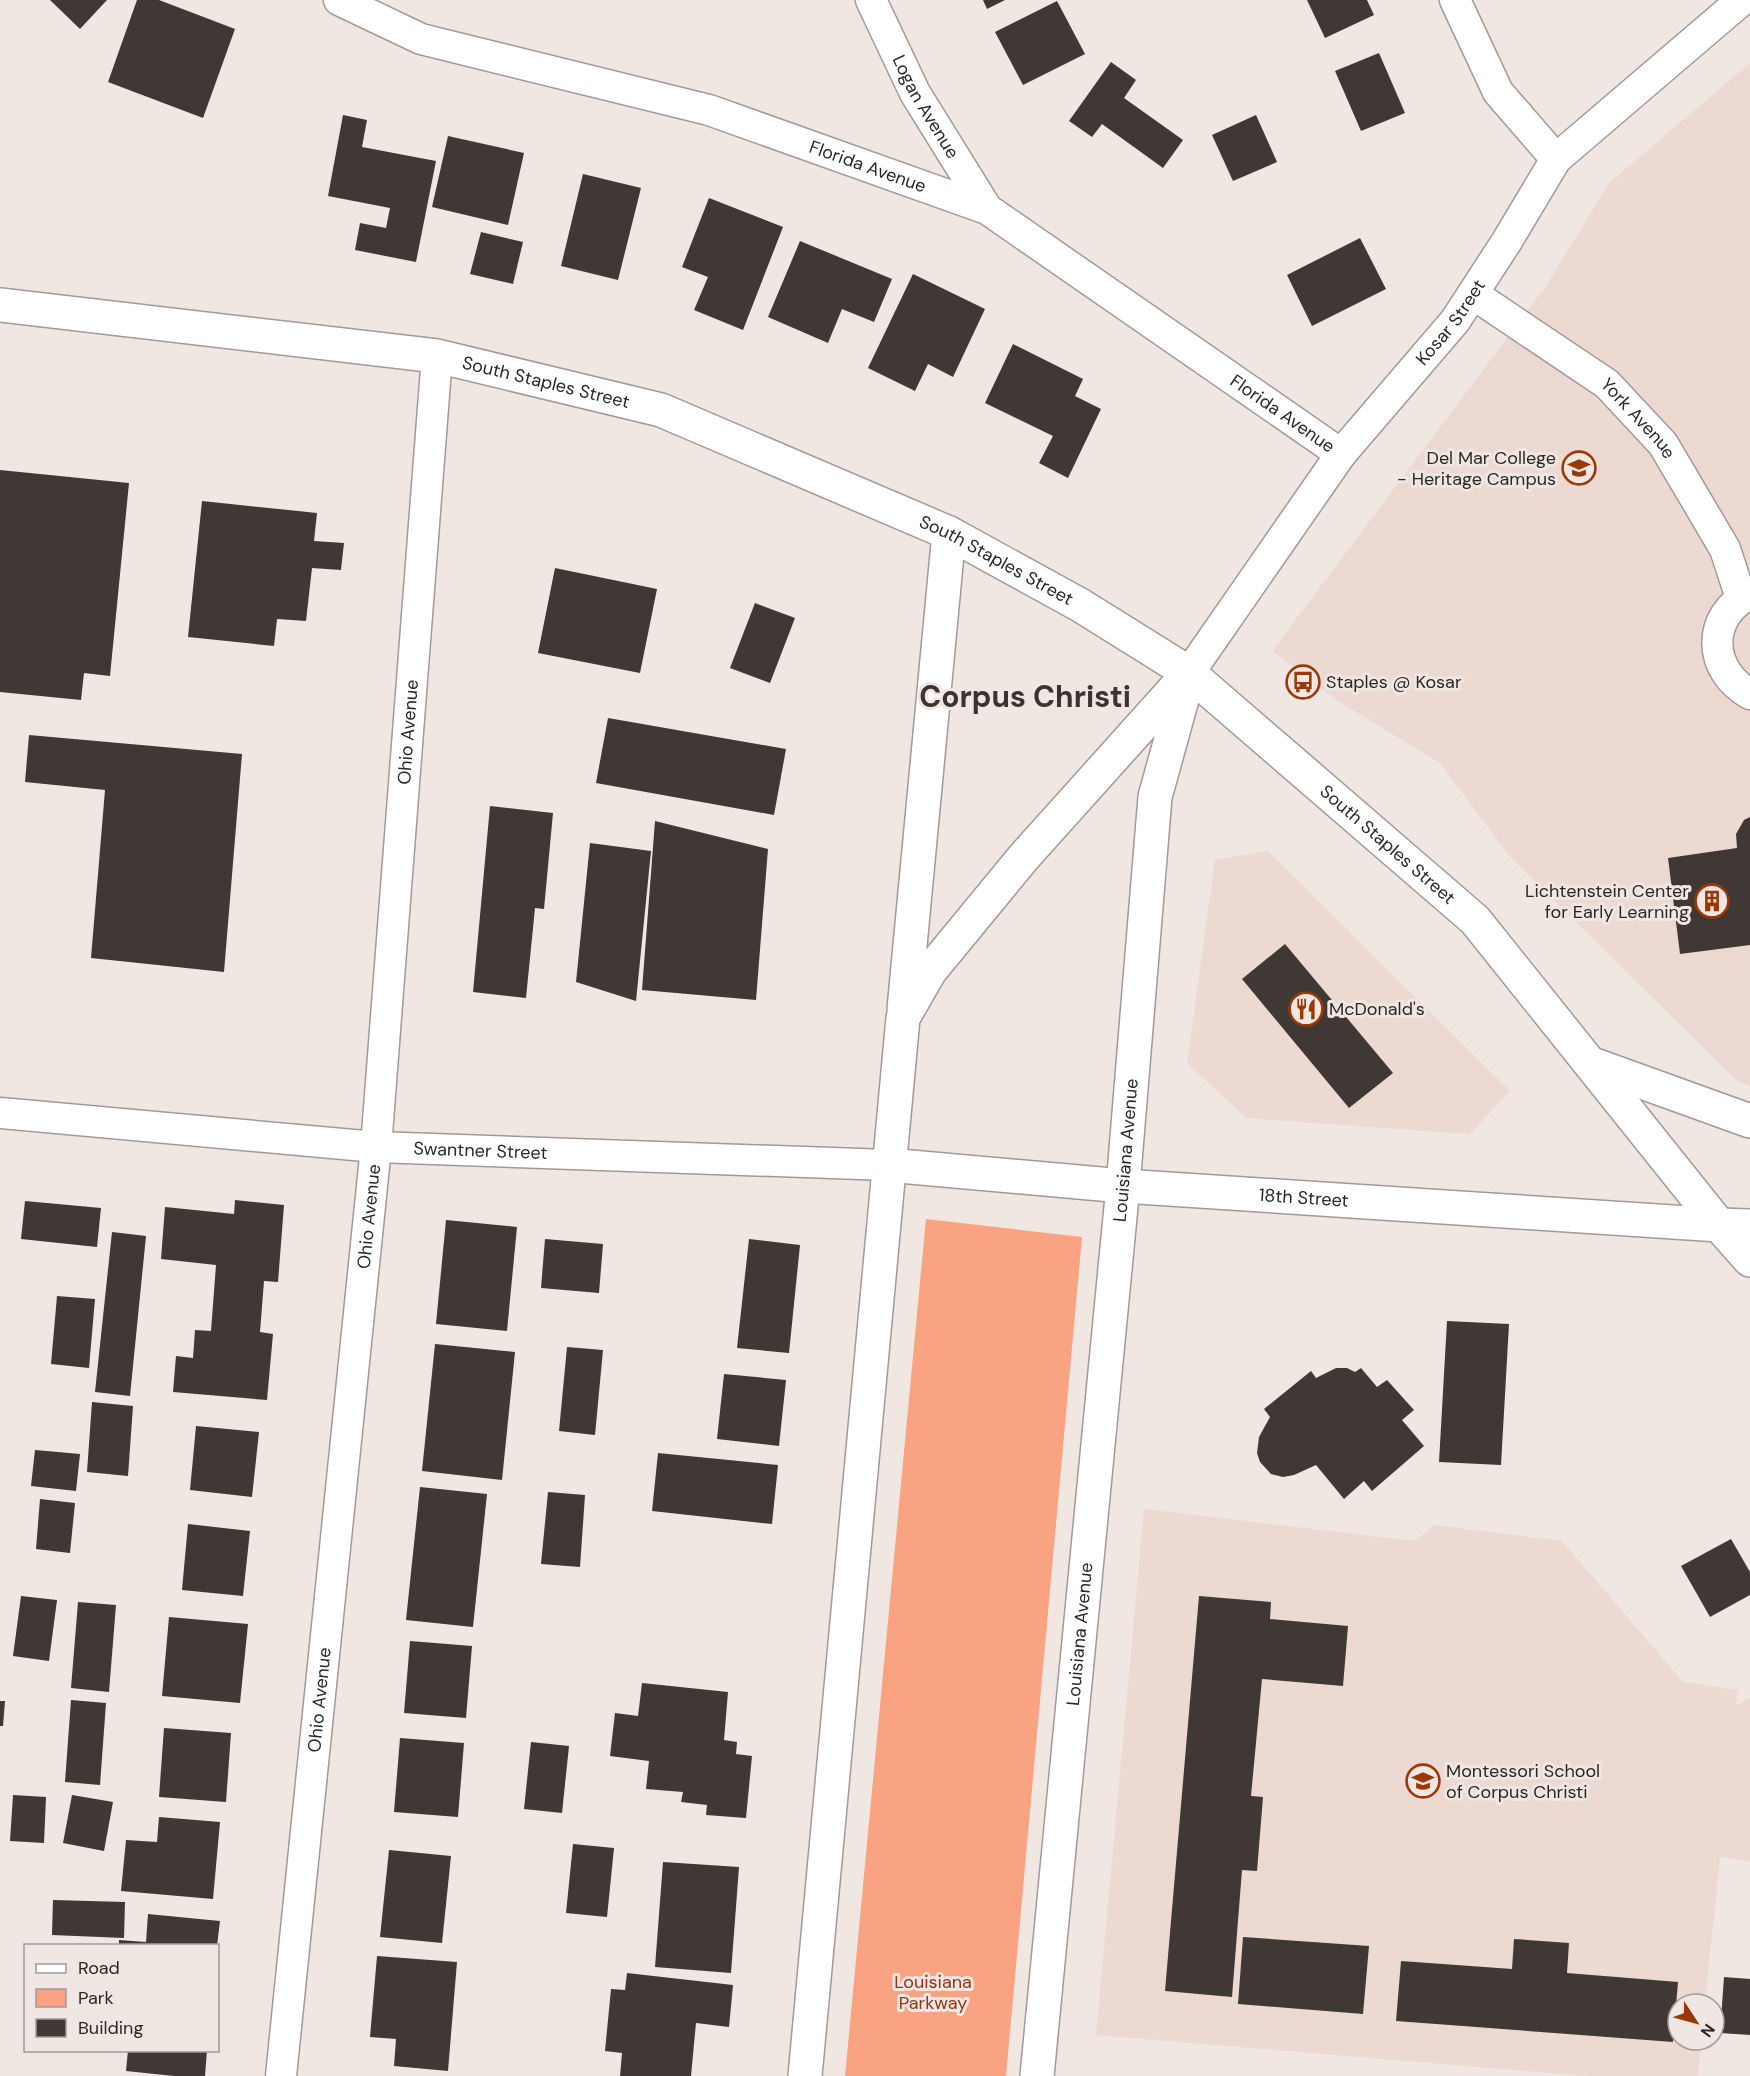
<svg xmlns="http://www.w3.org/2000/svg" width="1750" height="2076" viewBox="0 0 1750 2076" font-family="'DM Sans',sans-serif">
	<rect width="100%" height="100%" fill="#f0e6e2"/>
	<g fill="#ecd9d2">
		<path d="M 1750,63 L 1750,1087 L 1735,1079 L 1511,858 L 1440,763 L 1338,701 L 1272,651 L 1546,286 L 1609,183 Z"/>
		<path d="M 1268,851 L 1510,1091 L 1470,1134 L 1246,1118 L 1187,1063 L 1215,860 Z"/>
		<path d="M 1144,1509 L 1415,1541 L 1434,1525 L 1562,1541 L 1683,1682 L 1738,1690 L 1736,1706 L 1750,1698 L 1750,1861 L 1720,1857 L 1705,2004 L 1678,2004 L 1678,2040 L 1701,2040 L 1698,2076 L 1587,2076 L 1096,2035 Z"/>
	</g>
	<path fill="#faa383" d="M 926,1219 L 1082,1237 L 1006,2076 L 845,2076 Z"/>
	<g fill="#403835">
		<path d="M 50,0 L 107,0 L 80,29 Z"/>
		<path d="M 137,0 L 159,0 L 235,29 L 203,118 L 108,82 Z"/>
		<path d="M 983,0 L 1005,0 L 987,9 Z"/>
		<path d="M 1307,0 L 1367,0 L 1374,15 L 1325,38 Z"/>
		<path d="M 1057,1 L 1085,54 L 1023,85 L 995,32 Z"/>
		<path d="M 1379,53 L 1405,113 L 1361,131 L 1335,71 Z"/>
		<path d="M 1111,62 L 1136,80 L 1124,98 L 1183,140 L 1163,168 L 1102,124 L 1092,137 L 1069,121 Z"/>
		<path d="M 343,115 L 367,120 L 362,147 L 436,161 L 416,262 L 355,250 L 360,223 L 386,228 L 390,208 L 328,196 Z"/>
		<path d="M 1256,115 L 1277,162 L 1233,181 L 1212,135 Z"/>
		<path d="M 448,136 L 524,153 L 508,225 L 432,207 Z"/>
		<path d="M 583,174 L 641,188 L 618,280 L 561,266 Z"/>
		<path d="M 709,198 L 783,227 L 743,330 L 694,310 L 708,277 L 682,267 Z"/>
		<path d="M 481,232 L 523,242 L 513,284 L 470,274 Z"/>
		<path d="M 1360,238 L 1386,289 L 1312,326 L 1287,275 Z"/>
		<path d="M 800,241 L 892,279 L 874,322 L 842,309 L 828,343 L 768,317 Z"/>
		<path d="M 913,274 L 985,309 L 953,377 L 928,364 L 915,391 L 868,368 Z"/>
		<path d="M 1013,344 L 1083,379 L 1075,396 L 1101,409 L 1068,478 L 1039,463 L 1053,436 L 985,403 Z"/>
		<path d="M 0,470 L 129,483 L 110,676 L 84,673 L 81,700 L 0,692 Z"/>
		<path d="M 202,501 L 317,513 L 314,541 L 344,543 L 341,570 L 312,568 L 306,621 L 277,619 L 274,646 L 188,637 Z"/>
		<path d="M 555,568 L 657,589 L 640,673 L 538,653 Z"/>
		<path d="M 755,603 L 795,618 L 770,683 L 730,668 Z"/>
		<path d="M 608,718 L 786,749 L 774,815 L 596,783 Z"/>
		<path d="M 29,735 L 242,754 L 224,972 L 91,958 L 105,790 L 25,782 Z"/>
		<path d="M 490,806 L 553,813 L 544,909 L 535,908 L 526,998 L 473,992 Z"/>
		<path d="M 1750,817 L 1750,945 L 1680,954 L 1668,858 L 1737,848 L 1736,834 L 1744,820 Z"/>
		<path d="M 655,821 L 768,849 L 756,1000 L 642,990 Z"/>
		<path d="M 590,843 L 651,851 L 636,1001 L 576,982 Z"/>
		<path d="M 1285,944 L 1393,1073 L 1349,1108 L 1242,979 Z"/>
		<path d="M 235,1200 L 284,1205 L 278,1282 L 264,1281 L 260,1332 L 273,1334 L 267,1400 L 173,1392 L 176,1356 L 193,1358 L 195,1330 L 211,1331 L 216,1265 L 161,1259 L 165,1207 L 234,1214 Z"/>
		<path d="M 25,1201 L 101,1208 L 97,1247 L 21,1239 Z"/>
		<path d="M 446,1220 L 517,1227 L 507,1331 L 436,1324 Z"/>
		<path d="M 112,1232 L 146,1236 L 130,1396 L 95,1392 Z"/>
		<path d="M 545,1239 L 603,1244 L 599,1293 L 541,1288 Z"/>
		<path d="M 749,1239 L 800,1245 L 789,1353 L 737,1348 Z"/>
		<path d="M 57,1296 L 95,1299 L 89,1368 L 51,1364 Z"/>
		<path d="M 1447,1321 L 1509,1324 L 1501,1465 L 1439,1462 Z"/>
		<path d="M 435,1344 L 515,1352 L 502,1480 L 422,1471 Z"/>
		<path d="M 567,1347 L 603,1350 L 595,1435 L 559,1431 Z"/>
		<path d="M 1336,1368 L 1347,1368 L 1355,1372 L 1361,1368 L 1377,1387 L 1387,1380 L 1414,1410 L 1402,1420 L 1424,1446 L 1372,1491 L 1364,1481 L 1344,1499 L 1316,1465 L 1294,1475 L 1283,1477 L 1271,1474 L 1260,1462 L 1257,1453 L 1259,1437 L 1270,1417 L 1264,1409 L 1311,1371 L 1316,1378 Z"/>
		<path d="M 724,1374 L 786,1380 L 779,1446 L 717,1439 Z"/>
		<path d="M 92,1402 L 133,1406 L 128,1476 L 87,1472 Z"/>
		<path d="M 196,1426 L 259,1432 L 252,1497 L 190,1490 Z"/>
		<path d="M 35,1450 L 80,1454 L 76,1491 L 31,1486 Z"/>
		<path d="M 658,1453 L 778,1465 L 772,1524 L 652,1511 Z"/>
		<path d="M 420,1487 L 487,1494 L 473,1627 L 406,1620 Z"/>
		<path d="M 548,1492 L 585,1495 L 580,1567 L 541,1564 Z"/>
		<path d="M 40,1499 L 75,1503 L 70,1553 L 36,1549 Z"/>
		<path d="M 188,1524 L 250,1531 L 243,1596 L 182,1590 Z"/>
		<path d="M 1731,1539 L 1750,1572 L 1750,1595 L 1710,1617 L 1681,1566 Z"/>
		<path d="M 21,1596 L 57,1600 L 49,1661 L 13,1656 Z"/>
		<path d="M 1199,1596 L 1271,1602 L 1270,1619 L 1348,1626 L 1343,1686 L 1262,1679 L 1251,1796 L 1263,1797 L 1257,1871 L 1242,1870 L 1232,1997 L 1165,1991 Z"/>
		<path d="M 78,1602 L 116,1605 L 109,1692 L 71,1688 Z"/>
		<path d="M 169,1617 L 248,1624 L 240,1703 L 162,1696 Z"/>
		<path d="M 410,1641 L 472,1646 L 466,1718 L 404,1713 Z"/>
		<path d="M 642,1683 L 728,1692 L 724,1740 L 737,1742 L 736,1754 L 752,1756 L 746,1818 L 706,1815 L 707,1805 L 681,1802 L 683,1792 L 646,1789 L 649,1761 L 610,1756 L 615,1713 L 638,1716 Z"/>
		<path d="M 71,1700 L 106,1703 L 100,1785 L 65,1782 Z"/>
		<path d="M 0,1701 L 5,1701 L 3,1726 L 0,1726 Z"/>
		<path d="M 164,1728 L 231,1733 L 226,1802 L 159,1797 Z"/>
		<path d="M 400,1738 L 464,1743 L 458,1817 L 394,1812 Z"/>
		<path d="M 531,1742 L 569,1746 L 562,1813 L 524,1809 Z"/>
		<path d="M 13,1795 L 46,1797 L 44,1843 L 10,1841 Z"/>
		<path d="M 72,1795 L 113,1802 L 104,1851 L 63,1843 Z"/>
		<path d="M 159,1817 L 220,1822 L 213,1899 L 121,1891 L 126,1840 L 157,1842 Z"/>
		<path d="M 573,1844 L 614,1848 L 607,1917 L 566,1913 Z"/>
		<path d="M 389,1850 L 451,1856 L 442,1943 L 380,1937 Z"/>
		<path d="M 663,1862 L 739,1867 L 731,1973 L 655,1967 Z"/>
		<path d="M 53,1900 L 125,1902 L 124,1938 L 52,1935 Z"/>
		<path d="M 148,1914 L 220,1921 L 217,1946 L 119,1946 L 119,1940 L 146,1942 Z"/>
		<path d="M 1243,1937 L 1369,1946 L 1363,2014 L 1238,2004 Z"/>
		<path d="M 1514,1939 L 1569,1943 L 1567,1973 L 1678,1982 L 1673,2042 L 1396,2021 L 1401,1961 L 1512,1969 Z"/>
		<path d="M 377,1956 L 457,1962 L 448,2071 L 394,2066 L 396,2039 L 370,2037 Z"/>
		<path d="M 627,1973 L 733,1985 L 729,2027 L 696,2023 L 691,2076 L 620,2076 L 622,2053 L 605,2051 L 611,1989 L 625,1990 Z"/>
		<path d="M 1724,1977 L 1750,1979 L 1750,2035 L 1720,2033 Z"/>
		<path d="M 128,2050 L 207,2050 L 205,2076 L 174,2076 L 126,2071 Z"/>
	</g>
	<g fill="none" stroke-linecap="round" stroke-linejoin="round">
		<defs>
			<g id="minor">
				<path id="s1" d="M 339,0 L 421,39 L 709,110 L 987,209 L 1341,454"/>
				<path id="s2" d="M 871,0 L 915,93 L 987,209"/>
				<path d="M 1455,0 L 1498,92 L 1556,159"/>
				<path id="s3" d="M 1473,294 L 1607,384 L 1663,444 L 1725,549 L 1741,598"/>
				<path d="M 1750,594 C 1705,616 1708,671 1750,694"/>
				<path id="s4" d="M 1189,673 L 1341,454 L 1455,321 L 1507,241 L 1556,159 L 1742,0"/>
				<path id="s5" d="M 0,1113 L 376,1147 L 888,1165"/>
				<path id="s6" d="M 281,2076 L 376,1147 L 437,356"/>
			</g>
			<g id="secondary">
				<path d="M 904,1009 L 949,533"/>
				<path id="s7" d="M 888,1165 L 1123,1186 L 1719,1225 L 1750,1226"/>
				<path d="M 805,2076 L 903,1018 L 930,971 L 1023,858 L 1189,673"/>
				<path id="s8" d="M 1037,2076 L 1123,1186 L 1155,797 L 1187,681"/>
			</g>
			<g id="primary">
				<path id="s9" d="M 0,305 L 437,356 L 661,410 L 949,533 L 1080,605 L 1189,673 L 1475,920 L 1719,1225 L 1750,1260"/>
				<path d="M 1592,1064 L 1750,1121"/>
			</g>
		</defs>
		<use href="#minor" stroke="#a39996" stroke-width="33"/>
		<use href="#secondary" stroke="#a39996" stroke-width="36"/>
		<use href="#primary" stroke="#a39996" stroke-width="36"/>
		<use href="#minor" stroke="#fff" stroke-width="30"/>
		<use href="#secondary" stroke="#fff" stroke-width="33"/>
		<use href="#primary" stroke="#fff" stroke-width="33"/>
	</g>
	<defs>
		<symbol id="university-ring" viewBox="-11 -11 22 22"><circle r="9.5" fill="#f0e6e2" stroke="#9c3806" stroke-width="1.5"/><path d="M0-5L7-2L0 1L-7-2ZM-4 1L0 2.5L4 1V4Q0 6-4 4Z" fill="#9c3806"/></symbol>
		<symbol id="bus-ring" viewBox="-11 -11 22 22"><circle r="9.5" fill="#f0e6e2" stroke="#9c3806" stroke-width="1.5"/><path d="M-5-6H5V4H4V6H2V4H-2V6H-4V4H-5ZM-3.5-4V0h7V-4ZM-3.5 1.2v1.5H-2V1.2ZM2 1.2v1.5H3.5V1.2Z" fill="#9c3806"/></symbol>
		<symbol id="building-ring" viewBox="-11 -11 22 22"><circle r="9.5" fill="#f0e6e2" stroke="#9c3806" stroke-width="1.5"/><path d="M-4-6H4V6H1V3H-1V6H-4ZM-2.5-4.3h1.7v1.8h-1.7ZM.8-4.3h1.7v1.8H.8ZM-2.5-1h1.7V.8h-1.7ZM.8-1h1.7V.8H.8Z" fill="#9c3806"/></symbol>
		<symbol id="restaurant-ring" viewBox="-11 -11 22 22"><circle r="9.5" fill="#f0e6e2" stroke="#9c3806" stroke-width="1.5"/><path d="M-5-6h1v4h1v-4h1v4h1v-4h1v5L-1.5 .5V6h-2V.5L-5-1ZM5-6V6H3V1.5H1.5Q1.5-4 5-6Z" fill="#9c3806"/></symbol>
		<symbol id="school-ring" viewBox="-11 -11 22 22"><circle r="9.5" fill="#f0e6e2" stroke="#9c3806" stroke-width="1.5"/><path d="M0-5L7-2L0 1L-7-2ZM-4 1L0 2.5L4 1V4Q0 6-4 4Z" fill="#9c3806"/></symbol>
	</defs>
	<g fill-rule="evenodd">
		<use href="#university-ring" x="1560" y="449" width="38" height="38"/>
		<use href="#bus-ring" x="1284" y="663" width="38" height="38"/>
		<use href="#building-ring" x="1693" y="882" width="38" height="38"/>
		<use href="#restaurant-ring" x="1287" y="990" width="38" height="38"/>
		<use href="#school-ring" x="1404" y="1762" width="38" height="38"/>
	</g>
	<g text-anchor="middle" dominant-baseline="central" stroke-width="6" stroke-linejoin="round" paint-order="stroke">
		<g font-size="18" fill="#2b2726" stroke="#f0e6e2">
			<text stroke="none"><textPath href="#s2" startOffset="120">Logan Avenue</textPath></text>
			<text stroke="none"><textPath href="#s1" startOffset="556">Florida Avenue</textPath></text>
			<text stroke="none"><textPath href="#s4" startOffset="438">Kosar Street</textPath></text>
			<text stroke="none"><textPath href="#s9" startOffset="552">South Staples Street</textPath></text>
			<text stroke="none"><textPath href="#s1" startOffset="1042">Florida Avenue</textPath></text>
			<text stroke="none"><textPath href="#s3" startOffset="208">York Avenue</textPath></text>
			<text stroke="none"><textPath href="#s9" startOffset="1038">South Staples Street</textPath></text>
			<text stroke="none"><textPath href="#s6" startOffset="1350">Ohio Avenue</textPath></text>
			<text stroke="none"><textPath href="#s9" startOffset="1524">South Staples Street</textPath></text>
			<text stroke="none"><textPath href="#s5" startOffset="482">Swantner Street</textPath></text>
			<text stroke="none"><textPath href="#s8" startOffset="930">Louisiana Avenue</textPath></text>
			<text stroke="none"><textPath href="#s7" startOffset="417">18th Street</textPath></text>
			<text stroke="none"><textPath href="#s6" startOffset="864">Ohio Avenue</textPath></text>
			<text stroke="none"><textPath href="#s8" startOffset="444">Louisiana Avenue</textPath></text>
			<text stroke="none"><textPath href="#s6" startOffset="378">Ohio Avenue</textPath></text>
		</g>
		<g font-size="18" fill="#2b2726" stroke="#f0e6e2" text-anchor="start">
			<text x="1556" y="458" text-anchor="end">Del Mar College<tspan x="1556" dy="21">- Heritage Campus</tspan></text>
			<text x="1326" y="682">Staples @ Kosar</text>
			<text x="1689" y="891" text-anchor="end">Lichtenstein Center<tspan x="1689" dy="21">for Early Learning</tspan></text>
			<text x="1329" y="1009">McDonald's</text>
			<text x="1446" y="1771">Montessori School<tspan x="1446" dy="21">of Corpus Christi</tspan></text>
		</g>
		<g font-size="18" fill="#8c3612" stroke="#f0e6e2">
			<text x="933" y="1982">Louisiana<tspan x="933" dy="21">Parkway</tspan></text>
		</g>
		<g font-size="30" font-weight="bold" fill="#3b3330" stroke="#f0e6e2">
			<text x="1025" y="696">Corpus Christi</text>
		</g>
	</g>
	<rect x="24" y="1944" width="195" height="108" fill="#f0e6e2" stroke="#a19a97" stroke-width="1.5"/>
	<rect x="36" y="1964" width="30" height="9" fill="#ffffff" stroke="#a19a97" stroke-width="1.5"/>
	<text x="78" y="1974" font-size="18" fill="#2b2726">Road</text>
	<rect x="36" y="1989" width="30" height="18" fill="#faa383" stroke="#a19a97" stroke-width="1.5"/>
	<text x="78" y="2004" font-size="18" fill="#2b2726">Park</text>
	<rect x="36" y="2019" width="30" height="18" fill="#403835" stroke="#a19a97" stroke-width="1.5"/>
	<text x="78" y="2034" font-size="18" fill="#2b2726">Building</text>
	<g transform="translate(1696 2022) rotate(126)"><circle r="28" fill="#f0e6e2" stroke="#a19a97" stroke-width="1.5"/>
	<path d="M0-4.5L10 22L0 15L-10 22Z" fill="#9c3806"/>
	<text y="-9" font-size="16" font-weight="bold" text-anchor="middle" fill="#2b2726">N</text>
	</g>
</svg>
